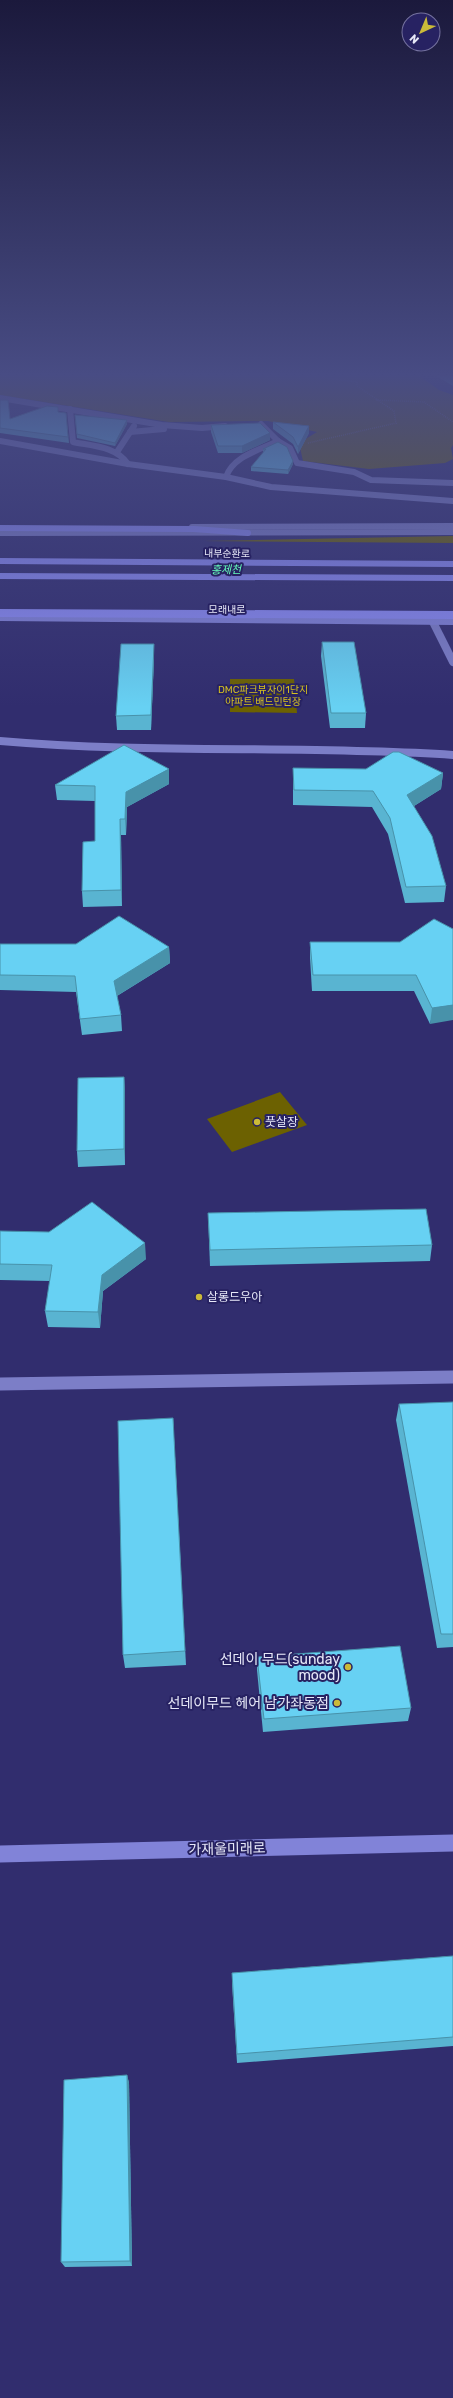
<svg xmlns="http://www.w3.org/2000/svg" width="453" height="2398" viewBox="0 0 453 2398" font-family="Rubik,'Noto Sans KR',sans-serif">
	<rect width="100%" height="100%" fill="#312d6e"/>
	<g fill="#6c6101">
		<path d="M 0,372 L 414,372 L 439,390 L 453,395 L 453,445 L 451,448 L 453,459 L 445,463 L 369,469 L 303,461 L 299,443 L 317,432 L 268,421 L 169,422 L 0,395 Z"/>
		<path d="M 453,536 L 453,543 L 203,541 Z"/>
		<path d="M 230,679 L 294,679 L 297,713 L 230,712 Z"/>
		<path d="M 280,1092 L 307,1125 L 232,1152 L 207,1119 Z"/>
	</g>
	<path fill="#312d6e" d="M 254,557 L 351,559 L 453,558 L 453,586 L 0,581 L 0,558 Z"/>
	<g fill="none" stroke-linecap="round" stroke-linejoin="round">
		<g stroke="#8684ae" stroke-width="1.5" stroke-dasharray="0.5 1.5" stroke-linecap="butt">
			<path d="M 77,372 L 85,372"/>
			<path d="M 175,372 L 206,375 L 219,372"/>
			<path d="M 307,372 L 318,377 L 357,382 L 357,386 L 394,411 L 396,423 L 308,443"/>
			<path d="M 376,400 L 424,402 L 453,422"/>
		</g>
		<g stroke="#7c7ec7" stroke-width="6">
			<path d="M 0,398 L 162,425 L 202,428 L 225,426"/>
			<path d="M 70,409 L 73,442 C 92,446 116,446 128,464"/>
			<path d="M 261,424 L 278,441 L 290,448 L 297,463 L 354,472 L 371,480 L 453,483"/>
			<path d="M 130,432 L 164,429"/>
			<path d="M 0,441 L 128,464 L 226,477 L 271,487 L 453,501"/>
			<path d="M 117,452 L 134,426"/>
			<path d="M 226,477 C 233,456 260,450 278,441"/>
			<path d="M 192,527 L 453,526"/>
		</g>
		<path stroke="#7c7ec7" stroke-width="8" d="M 0,741 C 151,754 302,745 453,755"/>
		<path stroke="#7c7ec7" stroke-width="13" d="M 0,1384 L 453,1377"/>
		<path stroke="#7c7ec7" stroke-width="6" d="M 0,533 L 453,532"/>
		<path stroke="#7c7ec7" stroke-width="8" d="M 432,620 L 453,662"/>
		<path stroke="#8183d8" stroke-width="8" d="M 0,617 L 453,621"/>
		<path stroke="#8183d8" stroke-width="17" d="M 0,1854 L 453,1843"/>
		<g stroke="#8a8bf3" stroke-width="6">
			<path d="M 0,528 L 194,529 L 248,533"/>
			<path d="M 0,561 L 453,564"/>
			<path d="M 0,576 L 453,578"/>
		</g>
		<path stroke="#8a8bf3" stroke-width="8" d="M 0,613 L 453,615"/>
	</g>
	<g fill="#59b4d1">
		<path d="M 430,372 L 453,372 L 453,386 Z"/>
		<path d="M 0,400 L 10,419 L 58,412 L 66,413 L 69,443 L 0,433 Z"/>
		<path d="M 75,415 L 127,424 L 115,446 L 77,438 Z"/>
		<path d="M 273,422 L 309,433 L 298,454 L 293,444 L 273,429 Z"/>
		<path d="M 211,425 L 270,440 L 242,453 L 218,453 L 211,432 Z"/>
		<path d="M 278,442 L 293,461 L 293,464 L 288,474 L 251,471 L 251,467 L 263,453 L 263,449 Z"/>
		<path d="M 322,642 L 366,713 L 365,728 L 330,728 L 321,656 Z"/>
		<path d="M 154,658 L 151,730 L 117,730 L 116,716 Z"/>
		<path d="M 293,768 L 443,773 L 441,789 L 414,806 L 446,886 L 444,902 L 405,903 L 388,834 L 372,807 L 293,805 Z"/>
		<path d="M 169,784 L 127,807 L 126,835 L 121,835 L 122,906 L 83,907 L 82,891 L 95,841 L 95,801 L 57,800 L 55,785 Z"/>
		<path d="M 453,929 L 430,1024 L 414,991 L 312,991 L 310,958 L 310,942 L 400,942 Z"/>
		<path d="M 0,944 L 169,947 L 170,963 L 117,996 L 121,1015 L 122,1031 L 82,1035 L 76,992 L 0,990 Z"/>
		<path d="M 124,1077 L 125,1093 L 125,1165 L 78,1167 L 77,1151 Z"/>
		<path d="M 208,1213 L 432,1245 L 430,1261 L 210,1266 Z"/>
		<path d="M 0,1231 L 146,1259 L 103,1291 L 100,1328 L 48,1327 L 45,1311 L 50,1281 L 0,1280 Z"/>
		<path d="M 399,1404 L 453,1404 L 453,1647 L 437,1648 L 396,1420 Z"/>
		<path d="M 173,1418 L 186,1665 L 125,1668 L 123,1655 Z"/>
		<path d="M 257,1657 L 411,1708 L 408,1721 L 263,1732 L 257,1670 Z"/>
		<path d="M 453,1956 L 453,2046 L 237,2063 L 232,1983 L 232,1973 Z"/>
		<path d="M 127,2075 L 129,2083 L 132,2266 L 65,2267 L 61,2262 Z"/>
	</g>
	<g fill="#4892aa">
		<path d="M 127,420 L 127,424 L 115,446 L 115,443 Z"/>
		<path d="M 309,426 L 309,433 L 298,454 L 298,447 Z"/>
		<path d="M 270,433 L 270,440 L 242,453 L 242,446 Z"/>
		<path d="M 293,461 L 293,464 L 288,474 L 288,470 Z"/>
		<path d="M 154,644 L 154,658 L 151,730 L 151,715 Z"/>
		<path d="M 169,769 L 169,784 L 127,807 L 126,835 L 125,819 L 126,792 Z"/>
		<path d="M 443,773 L 441,789 L 406,811 L 407,795 Z"/>
		<path d="M 120,819 L 121,835 L 122,906 L 121,890 Z"/>
		<path d="M 169,947 L 170,963 L 115,997 L 114,981 Z"/>
		<path d="M 453,1005 L 453,1020 L 430,1024 L 432,1008 Z"/>
		<path d="M 124,1077 L 125,1093 L 125,1165 L 124,1149 Z"/>
		<path d="M 145,1243 L 146,1259 L 103,1291 L 100,1328 L 98,1312 L 102,1275 Z"/>
		<path d="M 127,2075 L 129,2083 L 132,2266 L 130,2261 Z"/>
	</g>
	<g fill="#67d1f3" stroke="#4892aa">
		<path d="M 439,372 L 453,372 L 453,380 Z"/>
		<path d="M 0,400 L 8,400 L 10,419 L 47,406 L 58,407 L 58,412 L 66,413 L 68,437 L 0,428 Z"/>
		<path d="M 75,415 L 127,420 L 115,443 L 77,434 Z"/>
		<path d="M 273,422 L 309,426 L 298,447 L 293,437 Z"/>
		<path d="M 260,423 L 270,433 L 242,446 L 218,446 L 211,425 Z"/>
		<path d="M 278,442 L 287,447 L 293,461 L 288,470 L 251,467 L 266,449 L 263,449 Z"/>
		<path d="M 322,642 L 354,642 L 366,713 L 331,713 Z"/>
		<path d="M 121,644 L 154,644 L 151,715 L 116,716 Z"/>
		<path d="M 124,745 L 169,769 L 126,792 L 125,819 L 120,819 L 121,890 L 82,891 L 83,842 L 95,841 L 95,786 L 55,785 Z"/>
		<path d="M 393,752 L 399,752 L 443,773 L 407,795 L 432,836 L 446,886 L 406,887 L 390,818 L 373,791 L 294,790 L 293,768 L 366,769 Z"/>
		<path d="M 119,916 L 169,947 L 114,981 L 121,1015 L 80,1019 L 75,976 L 0,975 L 0,944 L 76,944 Z"/>
		<path d="M 434,919 L 453,929 L 453,1005 L 432,1008 L 416,975 L 313,975 L 310,942 L 400,942 Z"/>
		<path d="M 124,1077 L 124,1149 L 77,1151 L 78,1078 Z"/>
		<path d="M 92,1202 L 145,1243 L 102,1275 L 98,1312 L 45,1311 L 52,1265 L 0,1264 L 0,1231 L 49,1232 Z"/>
		<path d="M 426,1209 L 432,1245 L 210,1250 L 208,1213 Z"/>
		<path d="M 453,1402 L 453,1634 L 441,1634 L 399,1404 Z"/>
		<path d="M 173,1418 L 185,1651 L 123,1655 L 118,1421 Z"/>
		<path d="M 400,1646 L 411,1708 L 264,1719 L 257,1657 Z"/>
		<path d="M 453,1956 L 453,2037 L 237,2054 L 232,1973 Z"/>
		<path d="M 127,2075 L 130,2261 L 61,2262 L 64,2080 Z"/>
	</g>
	<linearGradient id="sky" x2="0" y2="1"><stop stop-color="#1b193c"/><stop offset="0.53" stop-color="#484c84"/><stop offset="1" stop-color="#484c84" stop-opacity="0"/></linearGradient>
	<rect width="453" height="707" fill="url(#sky)"/>
	<g fill="#cbba39" stroke="#272262" stroke-width="1.5">
		<circle cx="257" cy="1122" r="4"/>
		<circle cx="199" cy="1297" r="4"/>
		<circle cx="348" cy="1667" r="4"/>
		<circle cx="337" cy="1703" r="4"/>
	</g>
	<g text-anchor="middle" dominant-baseline="central" stroke-width="4" stroke-linejoin="round" paint-order="stroke">
		<g font-size="10" fill="#e7e8f8" stroke="#272262">
			<text transform="translate(227 554) rotate(1)">내부순환로</text>
			<text x="227" y="610">모래내로</text>
		</g>
		<g font-size="10" fill="#d5c120" stroke="#272262">
			<text x="263" y="690">DMC파크뷰자이1단지<tspan x="263" dy="12">아파트 배드민턴장</tspan></text>
		</g>
		<g font-size="11" font-style="italic" fill="#65febb" stroke="#272262">
			<text transform="translate(226 570) rotate(-1)">홍제천</text>
		</g>
		<g font-size="12" fill="#e7e8f8" stroke="#272262" text-anchor="start">
			<text x="265" y="1122">풋살장</text>
			<text x="207" y="1297">살롱드우아</text>
		</g>
		<g font-size="14" fill="#e7e8f8" stroke="#272262" text-anchor="end">
			<text x="340" y="1659">선데이 무드(sunday<tspan x="340" dy="16">mood)</tspan></text>
			<text x="329" y="1703">선데이무드 헤어 남가좌동점</text>
		</g>
		<g font-size="14" fill="#e7e8f8" stroke="#272262">
			<text transform="translate(227 1849) rotate(-1)">가재울미래로</text>
		</g>
	</g>
	<g transform="translate(421 32) rotate(224)"><circle r="19" fill="#272262" stroke="#74719e"/>
	<path d="M0-3L7 15L0 10L-7 15Z" fill="#cbba39"/>
	<text y="-6" font-size="11" font-weight="bold" text-anchor="middle" fill="#e7e8f8">N</text>
	</g>
</svg>
